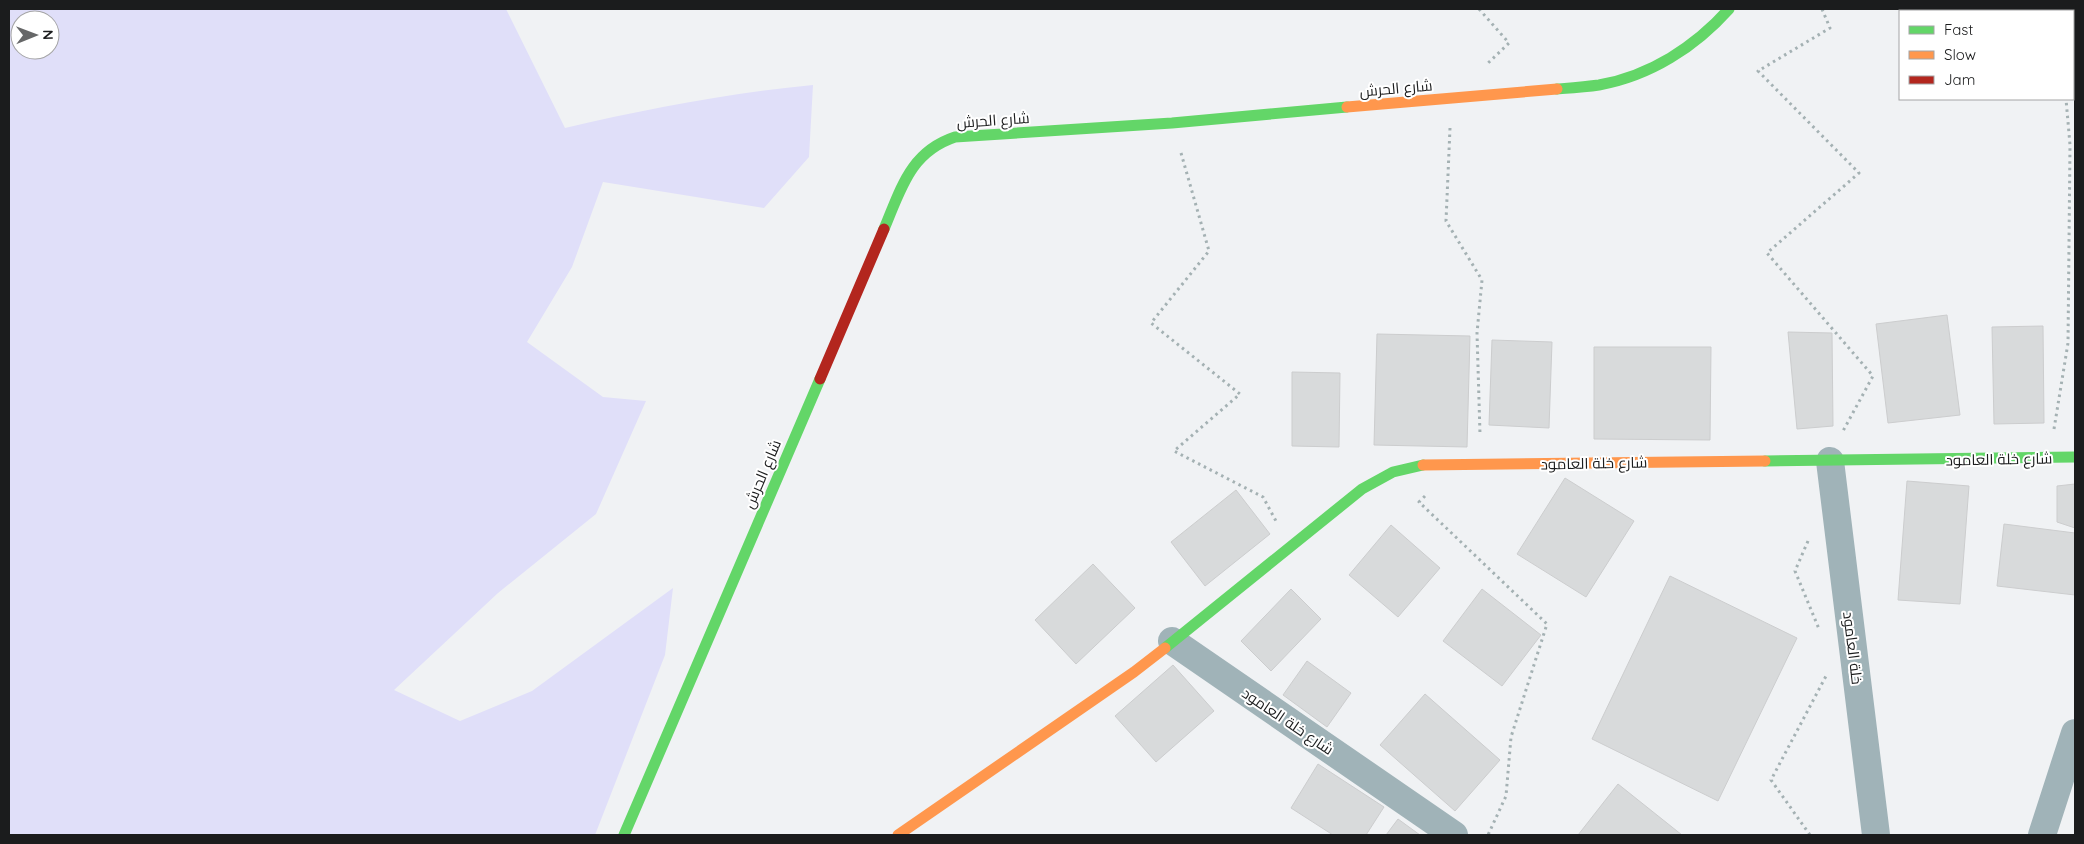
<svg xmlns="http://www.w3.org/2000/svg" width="2084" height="844" viewBox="0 0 2084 844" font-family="Quicksand,Cairo,sans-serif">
	<rect width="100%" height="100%" fill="#f0f2f4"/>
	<path fill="#e0dff9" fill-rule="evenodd" d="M 9,9 L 506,9 L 565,128 C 647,109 729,93 813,85 L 809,157 L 764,208 L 603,182 L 572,267 L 527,342 L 603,397 L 646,401 L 596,514 L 498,593 L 394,690 L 460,721 L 532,691 L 673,588 L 665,655 L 595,835 L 9,835 ZM 20,20 L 50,20 L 50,50 L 20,50 Z"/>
	<g fill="#d8dadb" stroke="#cccdce">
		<path d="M 1947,315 L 1960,415 L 1888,423 L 1876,324 Z"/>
		<path d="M 2043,326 L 2044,423 L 1994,424 L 1992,327 Z"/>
		<path d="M 1788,332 L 1832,333 L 1833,426 L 1797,429 Z"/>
		<path d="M 1377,334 L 1470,336 L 1467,447 L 1374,445 Z"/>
		<path d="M 1492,340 L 1552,342 L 1549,428 L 1489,425 Z"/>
		<path d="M 1594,347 L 1711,347 L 1710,440 L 1594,439 Z"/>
		<path d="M 1292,372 L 1340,373 L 1339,447 L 1292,446 Z"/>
		<path d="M 1565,478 L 1634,521 L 1586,597 L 1517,554 Z"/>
		<path d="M 1907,481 L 1969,486 L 1960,604 L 1898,600 Z"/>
		<path d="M 2075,484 L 2075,528 L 2057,522 L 2057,486 Z"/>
		<path d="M 1236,490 L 1270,534 L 1205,586 L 1171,542 Z"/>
		<path d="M 2004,524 L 2075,533 L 2075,595 L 1997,586 Z"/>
		<path d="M 1391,525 L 1440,568 L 1398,617 L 1349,575 Z"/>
		<path d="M 1093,564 L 1135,608 L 1076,664 L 1035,620 Z"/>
		<path d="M 1670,576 L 1797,638 L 1718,801 L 1592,739 Z"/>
		<path d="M 1291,589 L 1321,619 L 1271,671 L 1241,641 Z"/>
		<path d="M 1482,589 L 1541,635 L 1502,686 L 1443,641 Z"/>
		<path d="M 1307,661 L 1351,693 L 1327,727 L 1283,695 Z"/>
		<path d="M 1173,665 L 1214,711 L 1156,762 L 1115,716 Z"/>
		<path d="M 1425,694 L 1500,760 L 1455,811 L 1380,745 Z"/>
		<path d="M 1318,764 L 1384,807 L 1366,835 L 1333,835 L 1291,808 Z"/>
		<path d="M 1618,784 L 1682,835 L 1578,835 Z"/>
		<path d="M 1398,819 L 1420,835 L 1386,835 Z"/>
	</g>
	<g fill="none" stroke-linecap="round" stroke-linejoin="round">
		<g stroke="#a4b1b3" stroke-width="3" stroke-dasharray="2.5 4" stroke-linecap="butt">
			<path d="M 1479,9 L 1509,43 L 1487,64"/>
			<path d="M 1822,9 L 1830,28 L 1758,71 L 1859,173 L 1767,253 L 1873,376 L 1843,431"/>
			<path d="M 2058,9 L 2058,11"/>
			<path d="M 1450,128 L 1446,221 L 1482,280 L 1477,333 L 1480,434"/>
			<path d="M 1181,153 L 1209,251 L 1151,323 L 1240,394 L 1174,451 L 1263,497 L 1276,521"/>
			<path d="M 2054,429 L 2068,343 L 2070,145 L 2066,99"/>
			<path d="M 1425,496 L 1419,502 L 1547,624 L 1511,737 L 1506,796 L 1488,835"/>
			<path d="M 1808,541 L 1795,571 L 1819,629"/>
			<path d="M 1810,835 L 1771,780 L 1826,676"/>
		</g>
		<g stroke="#a0b3b8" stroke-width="28">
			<path d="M 1830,461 L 1876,835"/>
			<path d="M 1172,641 L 1454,835"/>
			<path d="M 2042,835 L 2075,733"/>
		</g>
		<g stroke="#63d668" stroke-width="11">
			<path d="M 1557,89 C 1570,88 1585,87 1599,85 C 1650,76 1695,47 1729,9"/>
			<path d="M 884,229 C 901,189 910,152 955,137 L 1172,123 L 1347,107"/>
			<path d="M 1765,461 L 2075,457"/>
			<path d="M 1165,648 L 1362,489 L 1393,472 L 1423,465"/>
			<path d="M 624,835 L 820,379"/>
		</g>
		<g stroke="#ff974d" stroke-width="11">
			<path d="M 1347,107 L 1557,89"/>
			<path d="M 1423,465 L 1765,461"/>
			<path d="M 898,835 L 1134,672 L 1165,648"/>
		</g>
		<path stroke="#b3261e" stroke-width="11" d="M 820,379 L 884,229"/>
	</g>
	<g text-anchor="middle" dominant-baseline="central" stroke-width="4" stroke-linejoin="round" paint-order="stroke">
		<g font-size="15" fill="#1b1c1d" stroke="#fff">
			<text transform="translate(1396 88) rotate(-5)">شارع الحرش</text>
			<text transform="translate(993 120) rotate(-4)">شارع الحرش</text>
			<text transform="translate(1999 459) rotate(-1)">شارع خلة العامود</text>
			<text transform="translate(1594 463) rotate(-1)">شارع خلة العامود</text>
			<text transform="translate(762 474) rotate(-67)">شارع الحرش</text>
			<text transform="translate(1853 648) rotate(83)">خلة العامود</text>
			<text transform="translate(1288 721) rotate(34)">شارع خلة العامود</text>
		</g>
	</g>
	<rect width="2084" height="844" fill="none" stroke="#1b1c1d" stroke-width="20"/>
	<rect x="1899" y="10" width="175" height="90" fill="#ffffff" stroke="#a4a4a5"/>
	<rect x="1909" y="26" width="25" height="8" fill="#63d668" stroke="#a4a4a5"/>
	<text x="1944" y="35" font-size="15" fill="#1b1c1d">Fast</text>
	<rect x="1909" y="51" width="25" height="8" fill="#ff974d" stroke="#a4a4a5"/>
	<text x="1944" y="60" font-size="15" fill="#1b1c1d">Slow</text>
	<rect x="1909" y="76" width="25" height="8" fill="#b3261e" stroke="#a4a4a5"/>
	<text x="1944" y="85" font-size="15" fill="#1b1c1d">Jam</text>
	<g transform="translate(35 35) rotate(89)"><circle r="24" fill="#ffffff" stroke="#a4a4a5"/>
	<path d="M0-4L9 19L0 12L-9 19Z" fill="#666768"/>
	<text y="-8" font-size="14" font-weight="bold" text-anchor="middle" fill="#1b1c1d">N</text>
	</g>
</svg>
